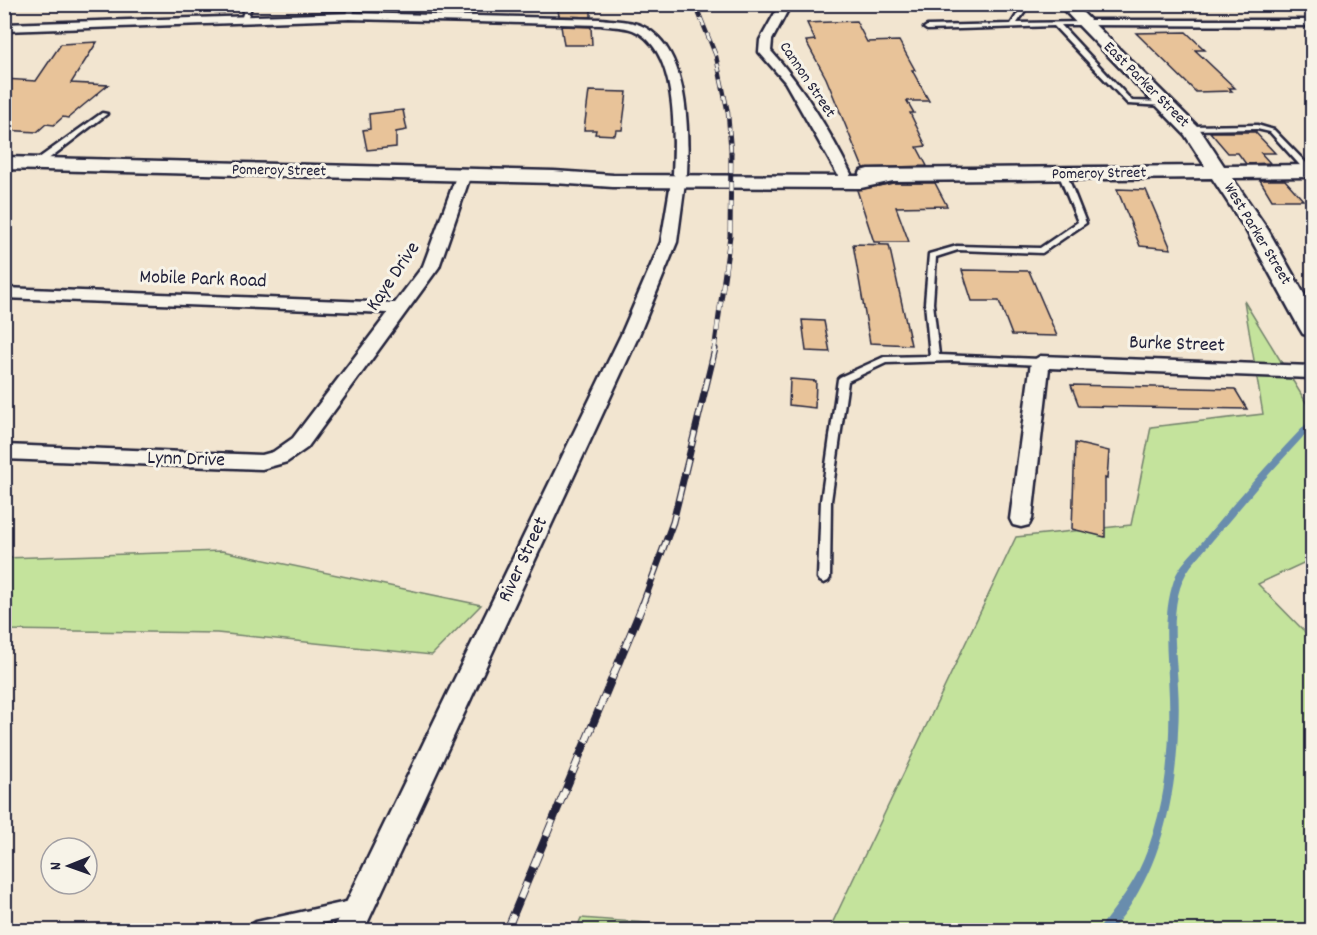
<svg xmlns="http://www.w3.org/2000/svg" width="1317" height="935" viewBox="0 0 1317 935" font-family="Dekko,sans-serif">
	<rect width="100%" height="100%" fill="#f2e5d0"/>
	<filter id="ink" filterUnits="userSpaceOnUse"><feTurbulence type="fractalNoise" baseFrequency=".0167" numOctaves="2"/><feDisplacementMap in="SourceGraphic" scale="12" xChannelSelector="R" yChannelSelector="G"/><feConvolveMatrix kernelMatrix="1 2 1 2 8 2 1 2 1" color-interpolation-filters="sRGB"/></filter>
	<g filter="url(#ink)">
		<g fill="#c4e39c" stroke="#73826c" stroke-width="1.5">
			<path d="M 1244,301 L 1312,412 L 1312,559 L 1258,584 L 1312,639 L 1312,930 L 829,930 L 1016,537 L 1131,525 L 1151,427 L 1263,414 Z"/>
			<path d="M 222,551 L 481,605 L 432,655 L 217,633 L 5,630 L 5,558 Z"/>
			<path d="M 581,918 L 740,930 L 576,930 Z"/>
		</g>
		<g fill="none" stroke-linecap="round" stroke-linejoin="round">
			<path fill="#698dad" fill-rule="evenodd" d="M 1309,421 L 1312,421 L 1312,427 L 1261,483 L 1191,566 C 1167,598 1176,649 1178,686 C 1179,701 1179,716 1178,731 C 1176,793 1163,857 1128,909 C 1123,916 1117,923 1112,930 L 1100,930 L 1101,926 C 1114,909 1127,893 1137,874 C 1164,820 1171,756 1169,697 C 1168,658 1161,618 1174,580 C 1179,565 1191,555 1201,543 C 1235,501 1271,460 1309,421 Z"/>
		</g>
		<g fill="#e8c399" stroke="#22223b" stroke-width="1.5">
			<path d="M 557,4 L 591,4 L 591,17 L 559,16 Z"/>
			<path d="M 856,21 L 867,42 L 899,41 L 915,70 L 912,70 L 929,101 L 907,101 L 914,113 L 910,113 L 926,146 L 917,147 L 927,166 L 863,168 L 826,78 L 806,41 L 815,40 L 807,23 Z"/>
			<path d="M 561,26 L 591,27 L 592,45 L 564,45 Z"/>
			<path d="M 1186,32 L 1205,50 L 1195,50 L 1235,88 L 1229,88 L 1232,91 L 1196,92 L 1136,33 Z"/>
			<path d="M 97,42 L 71,83 L 108,85 L 68,118 L 63,117 L 54,125 L 46,124 L 37,132 L 4,130 L 4,79 L 36,81 L 61,44 Z"/>
			<path d="M 589,91 L 627,92 L 622,130 L 616,130 L 615,135 L 595,134 L 596,130 L 584,130 Z"/>
			<path d="M 403,110 L 407,130 L 396,132 L 396,147 L 367,150 L 363,130 L 370,129 L 369,114 Z"/>
			<path d="M 1210,132 L 1255,132 L 1275,153 L 1261,153 L 1270,163 L 1246,164 L 1238,153 L 1228,153 Z"/>
			<path d="M 1260,180 L 1285,180 L 1303,200 L 1272,200 Z"/>
			<path d="M 893,183 L 935,183 L 947,206 L 896,207 L 909,242 L 874,242 L 857,190 Z"/>
			<path d="M 1117,189 L 1146,190 L 1171,249 L 1140,246 Z"/>
			<path d="M 853,244 L 889,245 L 911,345 L 870,343 Z"/>
			<path d="M 962,270 L 1029,271 L 1057,336 L 1012,335 L 999,301 L 972,301 Z"/>
			<path d="M 802,320 L 824,321 L 830,352 L 806,351 Z"/>
			<path d="M 790,379 L 816,381 L 815,408 L 789,405 Z"/>
			<path d="M 1071,385 L 1235,389 L 1247,409 L 1079,406 Z"/>
			<path d="M 1075,443 L 1109,451 L 1107,479 L 1105,478 L 1105,537 L 1072,529 Z"/>
		</g>
		<g fill="none" stroke-linecap="round" stroke-linejoin="round">
			<defs>
				<g id="lane">
					<path d="M 246,4 L 252,4 L 247,20 L 244,22 L 241,20 Z"/>
					<path d="M 349,4 L 355,4 L 353,16 L 350,18 L 347,16 Z"/>
					<path d="M 1019,4 L 1025,4 L 1024,13 L 1017,23 L 1085,22 L 1085,24 L 1083,25 L 1061,25 L 1132,101 L 1166,102 L 1169,104 L 1166,106 L 1128,104 L 1054,26 L 927,30 L 924,28 L 927,26 L 1011,24 L 1018,13 Z"/>
					<path d="M 102,113 L 107,114 L 38,167 L 32,167 L 32,163 Z"/>
					<path d="M 1257,125 L 1274,130 L 1312,169 L 1312,173 L 1307,173 L 1270,132 L 1257,129 L 1189,130 L 1186,128 L 1189,126 Z"/>
					<path d="M 1060,173 L 1067,175 L 1086,223 L 1042,253 L 958,250 L 936,257 L 933,303 L 939,355 L 1040,359 L 1045,362 L 1040,365 L 952,361 L 886,363 L 848,381 L 831,501 L 830,578 L 828,581 L 824,583 L 820,581 L 818,578 L 821,501 L 838,379 L 840,377 L 884,357 L 930,356 L 925,303 L 929,254 L 957,246 L 1040,248 L 1078,222 L 1059,175 Z"/>
					<path d="M 355,900 L 360,903 L 363,908 L 360,913 L 355,916 L 288,930 L 248,930 L 251,925 L 256,922 Z"/>
				</g>
				<g id="street">
					<path d="M 780,4 L 791,4 L 772,40 L 771,51 C 804,88 829,130 851,174 L 849,177 L 839,177 L 785,82 L 759,52 L 760,40 Z"/>
					<path d="M 350,13 L 601,19 C 614,21 630,20 642,26 C 689,47 689,130 687,174 L 681,178 L 685,182 L 677,242 L 639,335 L 364,930 L 333,930 L 621,335 L 661,242 L 671,182 L 677,178 L 673,174 C 675,134 678,48 633,30 C 623,26 611,27 601,25 L 350,19 L 4,31 L 4,24 Z"/>
					<path d="M 1083,20 L 1312,20 L 1312,26 L 1079,25 L 1077,23 Z"/>
					<path d="M 464,170 L 471,174 L 439,267 L 307,448 L 287,462 L 262,469 L 4,459 L 4,445 L 262,455 L 273,452 L 293,438 L 388,313 L 4,298 L 4,288 L 395,303 L 423,266 L 457,174 Z"/>
					<path d="M 1040,356 L 1312,366 L 1312,378 L 1049,368 L 1032,519 L 1029,525 L 1021,527 L 1013,525 L 1010,519 L 1031,362 Z"/>
				</g>
				<path id="secondary" d="M 1058,4 L 1074,4 L 1199,128 L 1224,166 L 1312,165 L 1312,177 L 1232,178 L 1268,230 L 1312,308 L 1312,336 L 1303,334 L 1300,329 L 1246,230 L 1212,178 L 893,181 L 861,188 L 613,187 L 554,183 L 4,169 L 4,157 L 554,171 L 613,175 L 859,176 L 861,171 L 868,169 L 1205,166 L 1185,135 Z"/>
			</defs>
			<use href="#lane" stroke="#22223b" stroke-width="5"/>
			<use href="#street" stroke="#22223b" stroke-width="5"/>
			<use href="#secondary" stroke="#22223b" stroke-width="5"/>
			<use href="#lane" fill="#f7f3e8" fill-rule="evenodd"/>
			<use href="#street" fill="#f7f3e8" fill-rule="evenodd"/>
			<use href="#secondary" fill="#f7f3e8" fill-rule="evenodd"/>
			<defs>
				<path id="rail-far3" d="M 695,4 L 716,56 L 728,113 L 731,153"/>
				<path id="rail-far2" d="M 714,351 L 730,236 L 731,152"/>
				<path id="rail-far1" d="M 642,606 L 673,522 L 715,349"/>
				<path id="rail" d="M 507,930 L 643,604"/>
			</defs>
			<use href="#rail-far3" stroke="#22223b" stroke-width="4.5"/>
			<use href="#rail-far2" stroke="#22223b" stroke-width="5"/>
			<use href="#rail-far1" stroke="#22223b" stroke-width="7"/>
			<use href="#rail" stroke="#22223b" stroke-width="8"/>
			<use href="#rail-far3" stroke="#f7f3e8" stroke-width="3" stroke-dasharray="8" stroke-linecap="butt"/>
			<use href="#rail-far2" stroke="#f7f3e8" stroke-width="4" stroke-dasharray="10" stroke-linecap="butt"/>
			<use href="#rail-far1" stroke="#f7f3e8" stroke-width="4.5" stroke-dasharray="14" stroke-linecap="butt"/>
			<use href="#rail" stroke="#f7f3e8" stroke-width="6" stroke-dasharray="17" stroke-linecap="butt"/>
		</g>
	</g>
	<g text-anchor="middle" dominant-baseline="central" stroke-width="6" stroke-linejoin="round" paint-order="stroke">
		<g font-size="16" fill="#22223b" stroke="#f7f3e8">
			<text transform="translate(807 80) rotate(56)">Cannon Street</text>
			<text transform="translate(1146 85) rotate(45)">East Parker Street</text>
			<text transform="translate(279 171) rotate(1)">Pomeroy Street</text>
			<text transform="translate(1099 174) rotate(-1)">Pomeroy Street</text>
			<text transform="translate(1257 234) rotate(59)">West Parker Street</text>
		</g>
		<g font-size="20" fill="#22223b" stroke="#f7f3e8">
			<text transform="translate(394 277) rotate(-56)">Kaye Drive</text>
			<text transform="translate(203 280) rotate(2)">Mobile Park Road</text>
			<text transform="translate(1177 345) rotate(2)">Burke Street</text>
			<text transform="translate(186 460) rotate(2)">Lynn Drive</text>
			<text transform="translate(524 560) rotate(-65)">River Street</text>
		</g>
	</g>
	<rect width="1317" height="935" fill="none" stroke="#f7f3e8" stroke-width="24"/>
	<rect x="12" y="12" width="1293" height="911" fill="none" stroke="#22223b" stroke-width="2" filter="url(#ink)"/>
	<g transform="translate(69 866) rotate(269)"><circle r="28" fill="#f7f3e8" stroke="#a29fa3" stroke-width="1.5"/>
	<path d="M0-4.5L10 22L0 15L-10 22Z" fill="#22223b"/>
	<text y="-9" font-size="16" font-weight="bold" text-anchor="middle" fill="#22223b">N</text>
	</g>
</svg>
